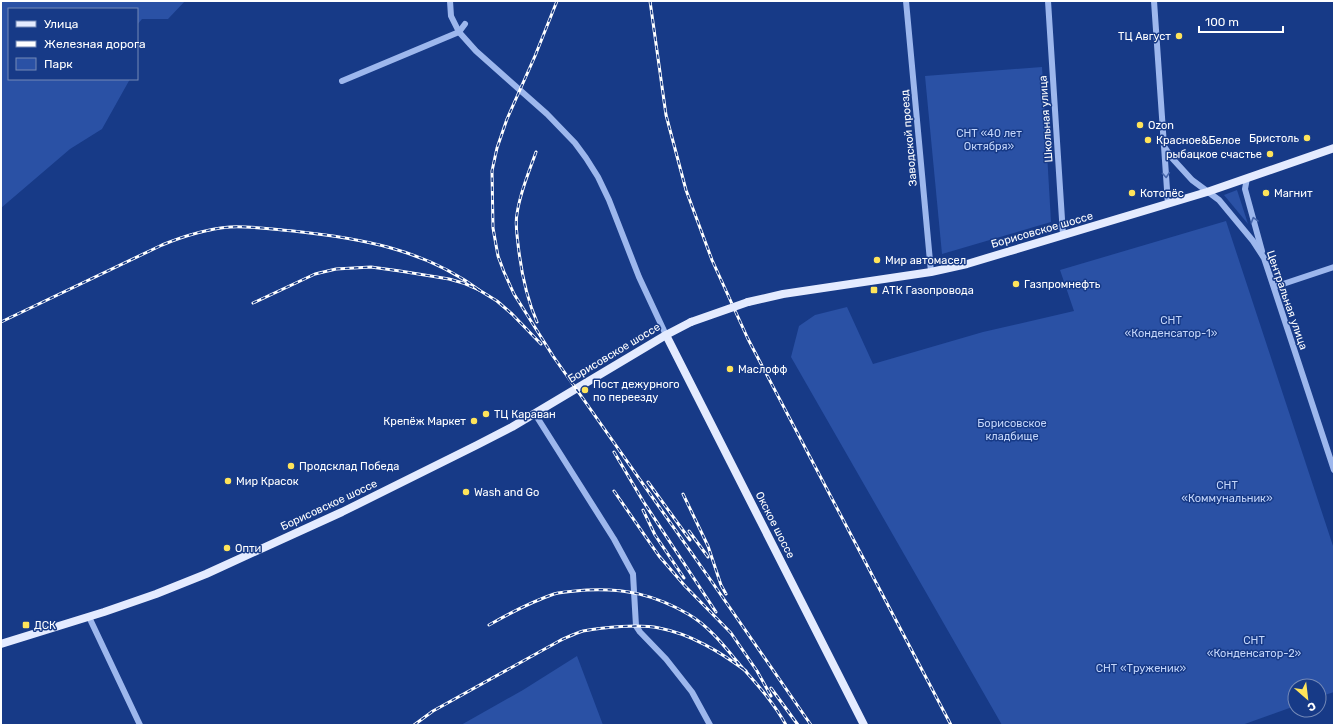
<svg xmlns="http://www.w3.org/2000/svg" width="1335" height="726" viewBox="0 0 1335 726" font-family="Rubik,sans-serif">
	<rect width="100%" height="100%" fill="#173a87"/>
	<g fill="#2a51a5">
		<path d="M 1,1 L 185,1 L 168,19 L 142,19 L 137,25 L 137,9 L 9,9 L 9,79 L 130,79 L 102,129 L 70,149 L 1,208 Z"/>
		<path d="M 1042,67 L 1051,222 L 942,254 L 925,76 Z"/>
		<path d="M 1237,190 L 1248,224 L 1224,195 Z"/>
		<path d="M 1226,221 L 1334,549 L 1334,692 L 1319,697 L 1319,686 L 1295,686 L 1295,706 L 1242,725 L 1002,725 L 791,357 L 799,326 L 815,315 L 847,307 L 873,364 L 983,332 L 1074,311 L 1060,270 Z"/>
		<path d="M 577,656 L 603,725 L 461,725 L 523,690 Z"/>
	</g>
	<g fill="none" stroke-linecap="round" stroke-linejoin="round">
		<g stroke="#9db7ed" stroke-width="6">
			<path d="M 450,1 L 451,16 L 459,32 L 476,51 L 547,114 L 575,143 L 586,158 L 598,177 L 609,200 L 639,277 L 666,335"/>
			<path d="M 906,1 L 931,272"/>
			<path d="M 1048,1 L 1063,235"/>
			<path d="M 1154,1 L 1168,204"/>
			<path d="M 342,81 L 459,32 L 465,24"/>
			<path d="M 1164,146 L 1171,157 L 1192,180 L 1219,200 L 1253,241 L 1264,258 L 1334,470"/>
			<path d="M 1247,178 L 1245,189 L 1262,251"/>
			<path d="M 1274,287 L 1334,267"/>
			<path d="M 535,414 L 614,539 L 633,574 L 636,626 L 640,632 L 666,659 L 692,692 L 710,725"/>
			<path d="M 89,617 L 140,725"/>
		</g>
		<g stroke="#e4ebff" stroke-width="8">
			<path d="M 748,302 L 783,294 L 931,272 L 967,264 L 1207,192 L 1334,148"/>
			<path d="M 666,335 L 864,725"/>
			<path d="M 1,644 L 104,612 L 156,594 L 206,574 L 342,512 L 477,445 L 512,427 L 666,335 L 691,322"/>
		</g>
		<defs>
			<g id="rail">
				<path d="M 557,1 L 535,56 L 507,119 L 497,148 L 492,171 L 493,228 L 498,256 L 504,272 L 514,294 L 553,356 L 712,582 L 811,725"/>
				<path d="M 650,1 L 666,115 L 686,190 L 712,260 L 748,339 L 951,725"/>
				<path d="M 536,152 C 529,172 520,192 517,214 C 515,224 517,234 518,244 C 521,271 526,297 537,322"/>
				<path d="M 253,303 L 315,274 L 336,269 L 371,267 L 400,271 L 449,279 L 463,283 L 479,290 L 497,301 L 512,314 L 541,344"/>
				<path d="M 1,322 L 162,245 C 184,236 206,229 230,227 C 251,226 272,229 293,231 C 359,238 424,249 479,290"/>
				<path d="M 614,452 L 643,501 L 716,612"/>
				<path d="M 648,482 L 690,540"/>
				<path d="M 614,491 L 659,556 L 685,586 L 731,633 L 757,671 L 771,696"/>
				<path d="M 683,494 L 708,546 L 721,585 L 726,594"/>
				<path d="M 643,510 L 655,535 L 684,578"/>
				<path d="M 689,531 L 708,557"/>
				<path d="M 489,625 C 510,613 531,602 554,594 C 564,591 577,591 587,590 C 625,588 655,595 688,614 C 709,626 725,647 740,665 C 756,683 774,703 786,725"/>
				<path d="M 771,688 L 798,725"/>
				<path d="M 414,725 L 433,711 L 561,640 C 568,637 576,633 583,631 C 604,627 639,624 659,628 C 691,634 720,652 746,671"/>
			</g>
		</defs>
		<use href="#rail" stroke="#fff" stroke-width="3"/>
		<use href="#rail" stroke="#173a87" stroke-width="1.5" stroke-dasharray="4.5" stroke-linecap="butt"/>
		<path stroke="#e4ebff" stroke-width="8" d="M 691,322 L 748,302"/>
	</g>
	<defs><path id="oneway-chevron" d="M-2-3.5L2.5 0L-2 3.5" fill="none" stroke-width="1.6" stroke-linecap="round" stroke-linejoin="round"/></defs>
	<g stroke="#4666ab">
		<use href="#oneway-chevron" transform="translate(1166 175) rotate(86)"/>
		<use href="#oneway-chevron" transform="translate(1254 220) rotate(-106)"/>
	</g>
	<g fill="#ffe45a" stroke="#173a87" stroke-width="1.5">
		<circle cx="1179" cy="36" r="4"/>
		<circle cx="1140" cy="125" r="4"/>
		<circle cx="1307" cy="138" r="4"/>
		<circle cx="1148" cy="140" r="4"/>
		<circle cx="1270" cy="154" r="4"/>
		<circle cx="1132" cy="193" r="4"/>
		<circle cx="1266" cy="193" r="4"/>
		<circle cx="877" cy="260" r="4"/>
		<circle cx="1016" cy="284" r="4"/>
		<rect x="870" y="286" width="8" height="8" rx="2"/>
		<circle cx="730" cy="369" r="4"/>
		<circle cx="585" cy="390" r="4"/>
		<circle cx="486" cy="414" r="4"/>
		<circle cx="474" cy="421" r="4"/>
		<circle cx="291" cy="466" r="4"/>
		<circle cx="228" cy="481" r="4"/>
		<circle cx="466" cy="492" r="4"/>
		<circle cx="227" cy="548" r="4"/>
		<rect x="22" y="621" width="8" height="8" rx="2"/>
	</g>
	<g text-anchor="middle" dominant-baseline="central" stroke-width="3" stroke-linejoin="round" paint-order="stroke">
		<g font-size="11" fill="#fff" stroke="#173a87" text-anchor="start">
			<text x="1171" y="36" text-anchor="end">ТЦ Август</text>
			<text x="1148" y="125">Ozon</text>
			<text x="1299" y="138" text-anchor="end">Бристоль</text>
			<text x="1156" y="140">Красное&amp;Белое</text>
			<text x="1262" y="154" text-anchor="end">рыбацкое счастье</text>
			<text x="1140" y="193">Котопёс</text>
			<text x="1274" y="193">Магнит</text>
			<text x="885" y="260">Мир автомасел</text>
			<text x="1024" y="284">Газпромнефть</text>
			<text x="882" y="290">АТК Газопровода</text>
			<text x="738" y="369">Маслофф</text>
			<text x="593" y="384">Пост дежурного<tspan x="593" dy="13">по переезду</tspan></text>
			<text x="494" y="414">ТЦ Караван</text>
			<text x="466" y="421" text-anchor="end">Крепёж Маркет</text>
			<text x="299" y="466">Продсклад Победа</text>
			<text x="236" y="481">Мир Красок</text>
			<text x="474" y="492">Wash and Go</text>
			<text x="235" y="548">Опти</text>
			<text x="34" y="625">ДСК</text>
		</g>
		<g font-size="11" fill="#fff" stroke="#173a87">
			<text transform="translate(1046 119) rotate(-94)">Школьная улица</text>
			<text transform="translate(909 138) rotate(-95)">Заводской проезд</text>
			<text transform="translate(1042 230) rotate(-16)">Борисовское шоссе</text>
			<text transform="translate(1287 300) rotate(71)">Центральная улица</text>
			<text transform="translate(614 353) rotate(-31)">Борисовское шоссе</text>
			<text transform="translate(329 505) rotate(-25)">Борисовское шоссе</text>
			<text transform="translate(775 525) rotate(63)">Окское шоссе</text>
		</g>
		<g font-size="11" fill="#c3d5fa" stroke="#173a87">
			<text x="989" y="133">СНТ «40 лет<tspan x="989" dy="13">Октября»</tspan></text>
			<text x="1171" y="320">СНТ<tspan x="1171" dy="13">«Конденсатор-1»</tspan></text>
			<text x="1012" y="423">Борисовское<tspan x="1012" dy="13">кладбище</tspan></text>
			<text x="1227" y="485">СНТ<tspan x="1227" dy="13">«Коммунальник»</tspan></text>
			<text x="1254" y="640">СНТ<tspan x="1254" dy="13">«Конденсатор-2»</tspan></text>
			<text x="1141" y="668">СНТ «Труженик»</text>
		</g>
	</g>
	<rect width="1335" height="726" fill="none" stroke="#ffffff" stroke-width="4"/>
	<rect x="8" y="8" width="130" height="72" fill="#173a87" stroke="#7489b7"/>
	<rect x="16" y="21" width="20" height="6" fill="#e4ebff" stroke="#7489b7"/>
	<text x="44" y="28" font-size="12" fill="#ffffff">Улица</text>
	<rect x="16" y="41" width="20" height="6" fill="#ffffff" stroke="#7489b7"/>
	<text x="44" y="48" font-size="12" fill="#ffffff">Железная дорога</text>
	<rect x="16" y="58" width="20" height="12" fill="#2a51a5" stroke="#7489b7"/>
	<text x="44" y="68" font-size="12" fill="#ffffff">Парк</text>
	<g transform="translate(1307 698) rotate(152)"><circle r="19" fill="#173a87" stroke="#7489b7"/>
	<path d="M0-3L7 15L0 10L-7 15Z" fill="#ffe45a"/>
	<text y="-6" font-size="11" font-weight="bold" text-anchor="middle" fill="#ffffff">С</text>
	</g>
	<path d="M1199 26v6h84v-6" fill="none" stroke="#ffffff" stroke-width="2"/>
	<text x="1205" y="26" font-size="12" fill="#ffffff" stroke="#173a87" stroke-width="3" paint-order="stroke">100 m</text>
</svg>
